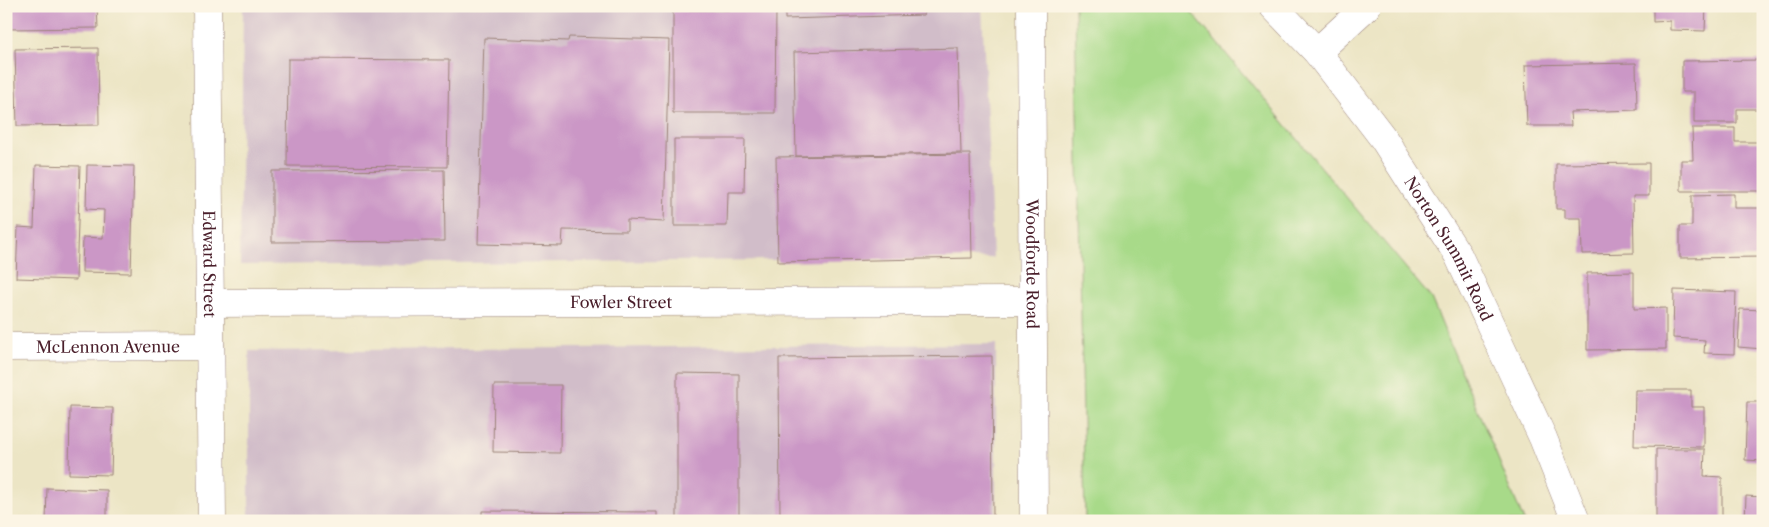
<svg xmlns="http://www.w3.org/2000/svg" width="1769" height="527" viewBox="0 0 1769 527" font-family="'Libre Caslon Text',serif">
	<rect width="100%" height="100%" fill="#fcf5e5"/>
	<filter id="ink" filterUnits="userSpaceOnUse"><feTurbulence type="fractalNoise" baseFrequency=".02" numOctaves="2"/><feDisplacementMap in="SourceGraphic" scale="10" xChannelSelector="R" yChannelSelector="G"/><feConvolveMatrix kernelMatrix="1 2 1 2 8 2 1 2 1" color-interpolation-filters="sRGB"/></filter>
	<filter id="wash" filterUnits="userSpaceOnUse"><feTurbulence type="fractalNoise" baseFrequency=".0096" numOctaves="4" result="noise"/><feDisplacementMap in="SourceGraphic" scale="20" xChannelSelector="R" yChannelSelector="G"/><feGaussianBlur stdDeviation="1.12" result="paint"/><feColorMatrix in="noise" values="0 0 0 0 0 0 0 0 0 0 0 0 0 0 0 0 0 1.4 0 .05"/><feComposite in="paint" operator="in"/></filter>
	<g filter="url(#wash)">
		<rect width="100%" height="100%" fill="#ece5c5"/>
		<g fill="#d1bdc9">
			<path d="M 243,6 L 982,6 L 993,258 L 240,265 Z"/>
			<path d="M 996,344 L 996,521 L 249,521 L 249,351 Z"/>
		</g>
		<path fill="#a8da89" stroke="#797c5a" d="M 1075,6 L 1186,6 L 1431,298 L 1524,521 L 1085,521 Z"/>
		<g id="blocks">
			<g fill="#cb97c6">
				<path d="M 6,6 L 97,6 L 98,28 L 6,29 Z"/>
				<path d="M 785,6 L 924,6 L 924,15 L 785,19 Z"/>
				<path d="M 1653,6 L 1706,6 L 1705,31 L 1670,30 L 1670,21 L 1653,22 Z"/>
				<path d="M 673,10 L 776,10 L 775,113 L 673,113 Z"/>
				<path d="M 569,37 L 669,40 L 664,222 L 627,220 L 627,231 L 563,230 L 562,246 L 478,244 L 484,38 L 568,41 Z"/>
				<path d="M 98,48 L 99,125 L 17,126 L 15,49 Z"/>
				<path d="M 958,48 L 961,153 L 796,156 L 794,52 Z"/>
				<path d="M 288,59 L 449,60 L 447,167 L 287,166 Z"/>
				<path d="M 1763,60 L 1763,109 L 1737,109 L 1737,123 L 1694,123 L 1694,92 L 1682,92 L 1682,61 Z"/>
				<path d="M 1636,63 L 1637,110 L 1570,112 L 1571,126 L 1527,126 L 1525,65 Z"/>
				<path d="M 1692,128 L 1735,128 L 1735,142 L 1763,142 L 1763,191 L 1681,191 L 1681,160 L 1693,160 Z"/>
				<path d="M 674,139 L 745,139 L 744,192 L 728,192 L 727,226 L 674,226 Z"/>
				<path d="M 970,154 L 972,258 L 778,262 L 776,157 Z"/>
				<path d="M 1649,163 L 1649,196 L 1633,196 L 1634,253 L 1582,254 L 1581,218 L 1565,218 L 1565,209 L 1556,209 L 1556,164 Z"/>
				<path d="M 6,164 L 11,164 L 8,260 L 6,260 Z"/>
				<path d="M 36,165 L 80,166 L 76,280 L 16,278 L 18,227 L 34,228 Z"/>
				<path d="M 87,165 L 134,166 L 131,273 L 82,272 L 83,237 L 103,238 L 104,210 L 86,209 Z"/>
				<path d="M 444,170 L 445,241 L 272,242 L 272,171 Z"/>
				<path d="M 1734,194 L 1734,208 L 1763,208 L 1763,257 L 1680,258 L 1680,226 L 1692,226 L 1692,195 Z"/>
				<path d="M 1634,272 L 1634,309 L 1666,308 L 1666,349 L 1587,350 L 1587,273 Z"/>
				<path d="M 1674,290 L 1736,292 L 1734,354 L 1704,353 L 1705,340 L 1673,338 Z"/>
				<path d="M 1740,309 L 1763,310 L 1763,349 L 1738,347 Z"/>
				<path d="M 992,356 L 993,521 L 780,521 L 779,358 Z"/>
				<path d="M 677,373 L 739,374 L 739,521 L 677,521 Z"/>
				<path d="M 494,385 L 561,385 L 560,453 L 493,452 Z"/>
				<path d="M 1635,390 L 1691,390 L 1691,407 L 1704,407 L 1704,447 L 1634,446 Z"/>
				<path d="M 1747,402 L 1763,402 L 1763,461 L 1745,460 Z"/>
				<path d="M 70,407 L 113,408 L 111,475 L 69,474 Z"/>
				<path d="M 1656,449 L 1705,449 L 1704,476 L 1722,477 L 1722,521 L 1656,521 Z"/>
				<path d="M 47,488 L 107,490 L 107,521 L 46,521 Z"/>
				<path d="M 1746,496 L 1763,497 L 1763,521 L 1745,521 Z"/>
				<path d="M 482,511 L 657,512 L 657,521 L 482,521 Z"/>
			</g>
		</g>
	</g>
	<g filter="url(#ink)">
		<use href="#blocks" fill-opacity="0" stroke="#9b8278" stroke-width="1"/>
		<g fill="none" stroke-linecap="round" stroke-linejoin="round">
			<defs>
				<g id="minor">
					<path id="s1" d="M 207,6 L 212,521"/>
					<path id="s2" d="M 1031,6 L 1034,521"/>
					<path d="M 1317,52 L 1367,6"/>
					<path id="s3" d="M 210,303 L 1033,301"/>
					<path id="s4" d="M 6,347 L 210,346"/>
				</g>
				<g id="major">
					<path id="s5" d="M 1273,6 L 1317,52 L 1383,138 L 1458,255 L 1543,438 L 1576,521"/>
				</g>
			</defs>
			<use href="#minor" stroke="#9b8278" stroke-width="29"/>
			<use href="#major" stroke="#9b8278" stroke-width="29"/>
			<use href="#minor" stroke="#fff" stroke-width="28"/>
			<use href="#major" stroke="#fff" stroke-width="28"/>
		</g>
	</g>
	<g text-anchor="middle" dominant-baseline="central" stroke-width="5" stroke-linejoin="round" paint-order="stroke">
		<g font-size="16" fill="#4a1f2b" stroke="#fcf5e5">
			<text stroke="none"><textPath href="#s5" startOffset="301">Norton Summit Road</textPath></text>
			<text stroke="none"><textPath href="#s1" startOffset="258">Edward Street</textPath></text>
			<text stroke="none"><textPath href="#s2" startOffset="258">Woodforde Road</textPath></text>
			<text stroke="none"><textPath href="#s3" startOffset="411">Fowler Street</textPath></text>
			<text stroke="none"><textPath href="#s4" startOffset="102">McLennon Avenue</textPath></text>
		</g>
	</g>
	<rect width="1769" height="527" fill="none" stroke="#fcf5e5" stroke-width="25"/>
</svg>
